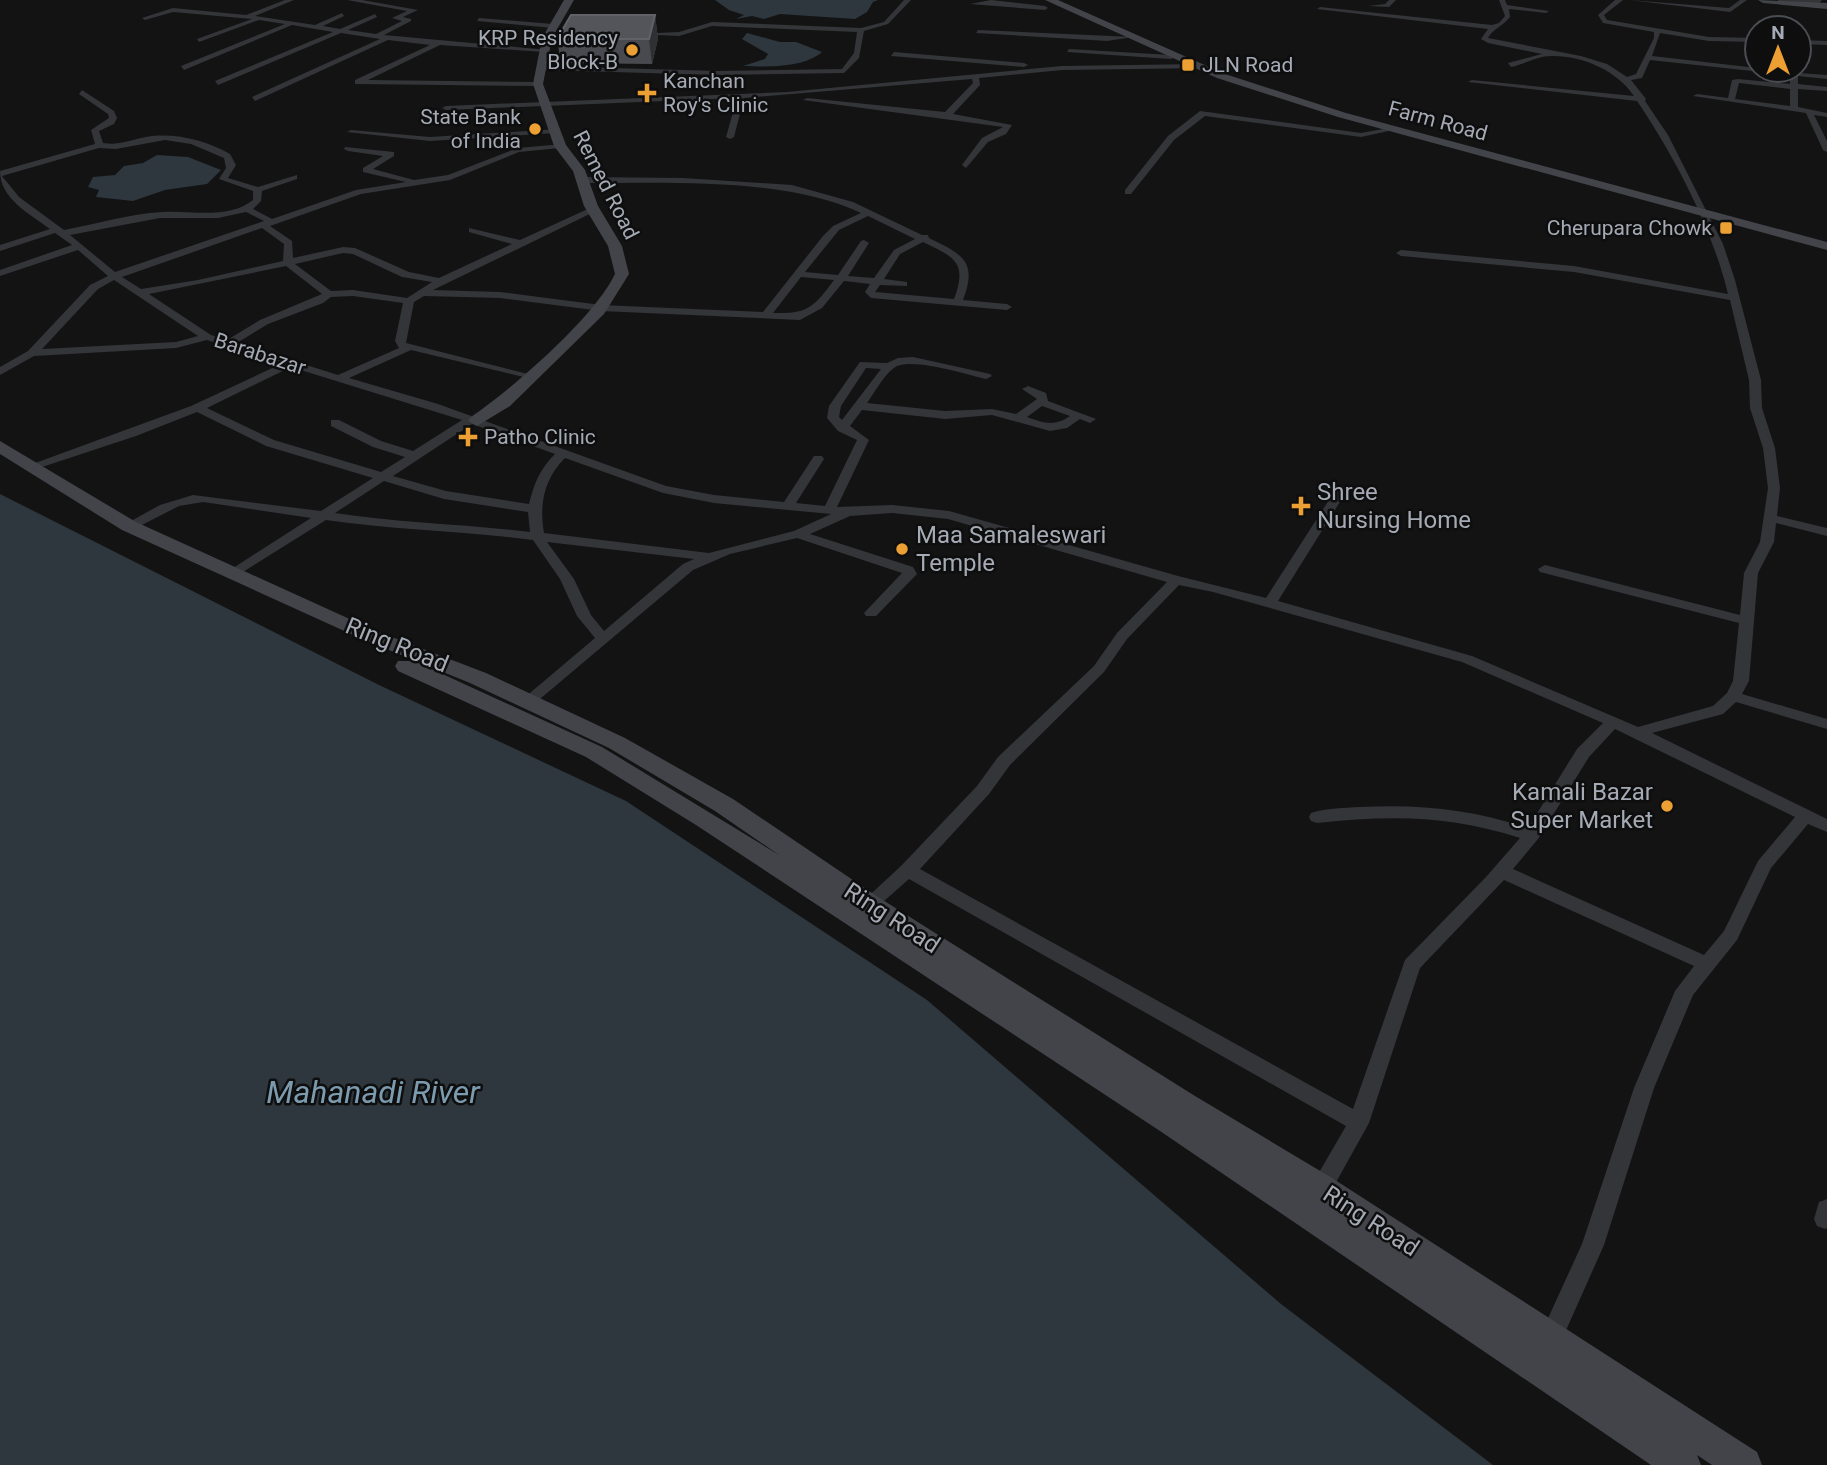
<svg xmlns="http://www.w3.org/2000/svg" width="1827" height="1465" viewBox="0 0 1827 1465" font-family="Roboto,sans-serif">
	<rect width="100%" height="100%" fill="#131314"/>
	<g fill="#2d373d">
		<path d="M 715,0 L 878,0 L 873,2 L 867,12 L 855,19 L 780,14 L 764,19 L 752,16 L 736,19 L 744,15 L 729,10 Z"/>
		<path d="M 747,33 L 780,42 L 796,42 L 822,52 C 804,68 766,67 743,66 L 765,59 L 768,54 L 742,39 Z"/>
		<path d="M 157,155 L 188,157 L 221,170 L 207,184 L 165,190 L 133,201 L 96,197 L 99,190 L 88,187 L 93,177 L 115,175 L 124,166 L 143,163 Z"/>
		<path d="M 0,494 L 379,685 L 626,801 L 927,1000 L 1281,1304 L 1493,1465 L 0,1465 Z"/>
	</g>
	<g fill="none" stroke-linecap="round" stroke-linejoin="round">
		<g fill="#343539" fill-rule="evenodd">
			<path d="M 285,0 L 294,0 L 255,16 L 315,25 L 342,13 L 344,16 L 323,26 L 340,29 L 375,14 L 377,17 L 348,30 L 376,34 L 402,21 L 392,18 L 407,11 L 347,0 L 362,0 L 418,10 L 403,17 L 411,19 L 411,21 L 384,35 L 548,50 L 544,52 L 440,45 L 368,80 L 538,82 L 542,84 L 538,86 L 355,84 L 355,80 L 430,45 L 388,40 L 255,101 L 252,97 L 380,39 L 341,33 L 218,85 L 215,81 L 333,32 L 292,25 L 184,70 L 181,66 L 285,24 L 259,20 L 199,42 L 197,39 L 252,19 L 173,12 L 145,20 L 142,18 L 173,8 L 246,15 Z"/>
			<path d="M 904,0 L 911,0 L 888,24 L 864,31 L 859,58 L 844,73 L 718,75 L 541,70 L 537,68 L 541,66 L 718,71 L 842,69 L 854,53 L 857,32 L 712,26 L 679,36 L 635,34 L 679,32 L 712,22 L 861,28 L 884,22 Z"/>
			<path d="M 991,0 L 1045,6 L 1048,8 L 1045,10 L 970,4 Z"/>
			<path d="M 1389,0 L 1396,0 L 1389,7 L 1368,6 L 1385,4 Z"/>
			<path d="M 1499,0 L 1505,0 L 1507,5 L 1549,11 L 1546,13 L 1509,9 L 1510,17 C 1503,26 1494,28 1488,38 L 1581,56 L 1607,64 L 1627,77 L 1636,74 L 1654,38 L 1654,32 L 1603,23 L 1598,15 L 1615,0 L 1623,0 L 1604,15 L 1607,20 L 1709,37 L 1757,38 L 1757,42 L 1709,41 L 1660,33 L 1652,56 L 1757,68 L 1757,70 L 1827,75 L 1827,79 L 1798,76 L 1798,84 L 1827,87 L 1827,91 L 1798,89 L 1798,107 L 1827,113 L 1827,117 L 1814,115 L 1827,141 L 1827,152 L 1823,150 L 1806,113 L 1693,96 L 1697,94 L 1728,98 L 1732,80 L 1738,79 L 1790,84 L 1790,75 L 1650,60 L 1642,78 L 1631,80 L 1646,99 L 1645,101 L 1668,135 L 1723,244 L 1735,280 L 1761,380 L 1762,408 L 1775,448 L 1780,488 L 1777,516 L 1827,528 L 1827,536 L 1776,523 L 1774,542 L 1758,573 L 1749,681 L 1742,694 L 1827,719 L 1827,729 L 1736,702 L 1723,714 L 1652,733 L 1827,819 L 1827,832 L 1808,824 L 1771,868 L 1737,940 L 1693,995 L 1654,1088 L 1604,1245 L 1559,1346 L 1551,1349 L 1543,1346 L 1539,1338 L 1582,1244 L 1634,1088 L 1675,991 L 1694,966 L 1504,880 L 1420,968 L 1369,1123 L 1329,1195 L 1321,1198 L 1313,1195 L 1310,1188 L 1346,1126 L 909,879 L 875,909 L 863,909 L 860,904 L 902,865 L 977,786 L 998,757 L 1094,666 L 1117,633 L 1167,582 L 948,519 L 892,513 L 850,516 L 810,534 L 913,567 L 917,574 L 876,616 L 866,616 L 864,613 L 902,573 L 797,538 L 730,554 L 693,570 L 534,704 L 529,706 L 521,701 L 524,698 L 595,638 L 577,616 L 560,579 L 533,540 C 464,531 395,530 326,520 L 235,577 L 230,576 L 228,573 L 230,570 L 311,518 L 203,502 L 179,506 L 134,529 L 124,529 L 122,526 L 160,505 L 193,495 L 321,511 L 373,478 L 266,446 L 197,412 L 136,436 L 33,470 L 27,466 L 191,406 L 281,364 L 207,340 L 176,348 L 34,356 L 0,375 L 0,367 L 28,351 L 90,285 L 108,276 L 78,250 L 0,276 L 0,270 L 72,245 L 55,233 L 0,251 L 0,245 L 50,229 C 30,214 0,199 0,171 L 95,144 L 91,130 L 109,118 L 108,114 L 79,94 L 82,90 L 114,111 L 117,118 L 114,124 L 99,131 L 103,143 C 118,146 130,140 146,137 C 173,132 206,140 230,154 L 236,165 L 228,178 L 258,187 L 297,175 L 297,179 L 262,191 L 261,201 L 253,209 L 272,219 L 356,190 L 406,182 L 363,172 L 363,168 L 383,156 L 348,151 L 344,149 L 345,147 L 394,152 L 394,156 L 373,169 L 414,180 L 448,175 L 518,148 L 563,144 L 564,146 L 560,148 L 519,152 L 450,180 L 361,194 L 270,226 L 292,241 L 293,258 L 343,247 L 355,248 L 409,272 L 439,278 L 512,244 L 469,232 L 469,228 L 520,240 L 590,208 L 598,210 L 433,290 L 500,292 L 601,305 L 763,312 L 823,236 L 833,226 L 861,213 C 786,177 666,183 582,183 L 578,180 L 582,177 L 683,178 L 792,185 L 853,202 L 922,235 L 928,235 L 929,238 C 962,254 978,261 963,300 L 1007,304 L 1012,307 L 1007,310 L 871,298 L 865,292 L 870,284 L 844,281 L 822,308 L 800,320 L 601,311 L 500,298 L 424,296 L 414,302 L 406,343 L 532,375 L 532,379 L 411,350 L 349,378 L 438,404 L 666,486 L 714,495 L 784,502 L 814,456 L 822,456 L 824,459 L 796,503 L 825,506 L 857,440 L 838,431 L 827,418 L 829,406 L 860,362 L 887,363 L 898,358 L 913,357 L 990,374 L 992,376 L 986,379 C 967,375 909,356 894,368 C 883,376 875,392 867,403 L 945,411 L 992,409 L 1016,414 L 1037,399 L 1022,389 L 1028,386 L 1046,393 L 1048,401 L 1096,419 L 1090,423 L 1080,419 L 1067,428 L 1050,431 L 992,415 L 945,419 L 862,410 L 850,426 L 869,440 L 837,507 L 892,505 L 949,511 L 1178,576 L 1266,598 L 1338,486 L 1346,486 L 1348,489 L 1278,601 L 1472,656 L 1638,727 L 1713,706 L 1727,693 L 1733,681 L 1739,623 L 1540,572 L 1538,569 L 1545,565 L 1740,615 L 1744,573 L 1760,542 L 1768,488 L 1763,448 L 1750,408 L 1749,380 L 1730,300 L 1574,272 L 1401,256 L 1396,253 L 1401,250 L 1574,266 L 1728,294 C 1712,228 1675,157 1637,101 L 1468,82 L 1472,80 L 1634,96 C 1617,71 1584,56 1553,56 C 1540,55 1524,64 1511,67 L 1508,63 L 1542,54 L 1488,43 L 1481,39 L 1488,29 L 1317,9 L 1320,7 L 1492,25 L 1499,23 L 1505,16 ZM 1739,83 L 1790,89 L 1790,106 L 1735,99 ZM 165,140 L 191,144 L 224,158 L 226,168 L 219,179 L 253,191 L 253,200 C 228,220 191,210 162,212 C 129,214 96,224 64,230 L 19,197 L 2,176 L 99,148 L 116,149 ZM 246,212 L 264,221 L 115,272 L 70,235 L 160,218 L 218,218 ZM 868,216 L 915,239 L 894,250 L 874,278 L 848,276 L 869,243 L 864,240 L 861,241 L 838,275 L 805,272 L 839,230 ZM 262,228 L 284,244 L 283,261 L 198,280 L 141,289 L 122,277 ZM 923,242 C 954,257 968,262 954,299 L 875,292 L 880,285 L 907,286 L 907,282 L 884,279 L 900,254 ZM 343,253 L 353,254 L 402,277 L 432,282 L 407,298 L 353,290 L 331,291 L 295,264 ZM 286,266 L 322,294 L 260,320 L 227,340 L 211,335 L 149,294 ZM 801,277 L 834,280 C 813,308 808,314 773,313 ZM 114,280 L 198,336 L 176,342 L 42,349 L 98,289 ZM 353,296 L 403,303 L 395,341 L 399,348 L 338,375 L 237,343 L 268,324 L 323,303 L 331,297 ZM 291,367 L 462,420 L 413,451 L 381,441 L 339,420 L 331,420 L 331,426 L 373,447 L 405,457 L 381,472 L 274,440 L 207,408 ZM 866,368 L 881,369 L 842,420 L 839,417 L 841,406 ZM 1042,406 L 1070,416 C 1054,427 1044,423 1027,417 ZM 472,424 L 555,454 C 540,469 534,483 529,504 L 446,491 L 393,476 ZM 565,458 L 663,493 L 714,503 L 831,514 L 794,531 L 709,553 L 544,533 C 539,504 544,479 565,458 ZM 384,481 L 444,499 L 528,512 L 530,532 C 465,524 400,523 335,513 ZM 547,542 L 694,559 L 683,564 L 604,631 L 591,615 L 574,579 ZM 1179,585 L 1213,592 L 1462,662 L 1603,723 L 1577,749 L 1528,828 C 1471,809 1420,804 1360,807 C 1344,808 1327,808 1311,813 L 1309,817 L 1311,821 L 1317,823 C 1390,815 1450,815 1520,838 L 1486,877 L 1405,960 L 1353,1109 L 920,869 L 989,794 L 1010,765 L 1104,672 L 1127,639 ZM 1615,729 L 1795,817 L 1758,861 L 1724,931 L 1704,955 L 1513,869 L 1538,839 L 1589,757 Z"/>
			<path d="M 1629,0 L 1729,8 L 1740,0 L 1747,0 L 1730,12 Z"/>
			<path d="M 1822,0 L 1819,4 L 1778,1 L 1778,0 Z"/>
			<path d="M 479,18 L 553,24 L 556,26 L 553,28 L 477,21 Z"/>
			<path d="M 978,30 L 1133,37 L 1107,41 L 976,33 Z"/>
			<path d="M 1799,40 L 1827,41 L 1827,45 L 1799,44 Z"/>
			<path d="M 1069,49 L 1171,55 L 1175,57 L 1171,59 L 1067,52 Z"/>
			<path d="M 894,52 L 1024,63 L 1028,65 L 1024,67 L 891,56 Z"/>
			<path d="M 1202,64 L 1205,68 L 1062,70 L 979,78 L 980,85 L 953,114 L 1012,125 L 1006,134 L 988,142 L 966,168 L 962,165 L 982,138 L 1003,127 L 803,100 L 807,98 L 945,112 L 973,83 L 972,79 L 744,98 L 734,137 L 730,139 L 726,137 L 737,98 L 446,110 L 442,108 L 446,106 L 787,92 L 1062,66 Z"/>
			<path d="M 1200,111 L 1361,133 L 1394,127 L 1398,129 L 1361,137 L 1205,116 L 1174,140 L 1131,194 L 1125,194 L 1125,190 L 1168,136 Z"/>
			<path d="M 558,129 L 555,133 L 430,141 L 347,132 L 351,130 L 430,137 Z"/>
			<path d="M 1827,1199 L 1827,1228 L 1825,1229 L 1817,1226 L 1814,1219 L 1819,1202 Z"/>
		</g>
		<g fill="#424449" fill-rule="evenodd">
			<path d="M 564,0 L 574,0 L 552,38 L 543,84 L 566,145 L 585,170 L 598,206 L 622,246 L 629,274 L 604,314 L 510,406 L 477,426 L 468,421 L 471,417 C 512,389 594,318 615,274 L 608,246 L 584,206 L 573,171 L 554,146 L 533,84 L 542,38 Z"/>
			<path d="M 1045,0 L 1058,0 L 1225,74 L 1346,113 L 1827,242 L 1827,250 L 1338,117 L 1217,78 Z"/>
			<path d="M 1758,0 L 1827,3 L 1827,9 L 1763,3 Z"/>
			<path d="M 0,441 L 136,522 L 376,631 L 486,673 L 625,738 L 733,799 L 878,897 L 1195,1096 L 1332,1178 L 1757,1452 L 1762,1465 L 1712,1465 L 1697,1455 L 1701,1465 L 1651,1465 L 1160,1131 L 696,825 L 586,757 L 398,671 L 395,666 L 398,661 L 414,661 L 602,747 L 779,855 L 715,811 L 609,748 L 470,683 L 362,639 L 122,530 L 0,454 Z"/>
		</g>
	</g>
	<path fill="#494a4f" d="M 655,15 L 658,39 L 652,64 L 561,63 L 557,39 Z"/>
	<path fill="#2f3033" d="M 655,15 L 658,39 L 652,64 L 649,39 Z"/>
	<path fill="#53555a" stroke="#606268" stroke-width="2" d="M 571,15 L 655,15 L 649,39 L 557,39 Z"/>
	<g fill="#eca033" stroke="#0e0e0f" stroke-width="2.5">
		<circle cx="632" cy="50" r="7"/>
		<rect x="1181" y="58" width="14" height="14" rx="3.5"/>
		<path d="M643.5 82.5h7v7h7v7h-7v7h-7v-7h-7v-7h7z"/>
		<circle cx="535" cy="129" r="7"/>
		<rect x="1719" y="221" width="14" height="14" rx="3.5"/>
		<path d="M464.5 426.5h7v7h7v7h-7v7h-7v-7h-7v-7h7z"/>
		<path d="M1297.5 495.5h7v7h7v7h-7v7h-7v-7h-7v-7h7z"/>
		<circle cx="902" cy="549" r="7"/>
		<circle cx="1667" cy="806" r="7"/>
	</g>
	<g text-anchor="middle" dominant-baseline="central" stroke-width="5" stroke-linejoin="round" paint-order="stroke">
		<g font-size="21" fill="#a5abb5" stroke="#0e0e0f" text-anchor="end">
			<text x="618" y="38">KRP Residency<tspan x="618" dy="24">Block-B</tspan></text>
			<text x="1202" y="65" text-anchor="start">JLN Road</text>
			<text x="663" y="81" text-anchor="start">Kanchan<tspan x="663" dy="24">Roy's Clinic</tspan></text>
			<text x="521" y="117">State Bank<tspan x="521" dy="24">of India</tspan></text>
			<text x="1712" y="228">Cherupara Chowk</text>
			<text x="484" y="437" text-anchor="start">Patho Clinic</text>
		</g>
		<g font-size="21" fill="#a5abb5" stroke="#0e0e0f">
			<text transform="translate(1438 121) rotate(15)">Farm Road</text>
			<text transform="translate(606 185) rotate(63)">Remed Road</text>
			<text transform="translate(260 354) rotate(18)">Barabazar</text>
		</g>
		<g font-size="24" fill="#a5abb5" stroke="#0e0e0f" text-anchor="start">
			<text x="1317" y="492">Shree<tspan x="1317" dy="28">Nursing Home</tspan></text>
			<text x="916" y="535">Maa Samaleswari<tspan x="916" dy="28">Temple</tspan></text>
			<text x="1653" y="792" text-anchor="end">Kamali Bazar<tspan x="1653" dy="28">Super Market</tspan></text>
		</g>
		<g font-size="24" fill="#a5abb5" stroke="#0e0e0f">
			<text transform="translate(397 645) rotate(22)">Ring Road</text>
			<text transform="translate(892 918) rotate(33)">Ring Road</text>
			<text transform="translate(1371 1221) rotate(33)">Ring Road</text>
		</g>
		<g font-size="32" font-style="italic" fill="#7c9baf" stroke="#0e0e0f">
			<text x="373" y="1092">Mahanadi River</text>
		</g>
	</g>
	<g transform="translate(1778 49)"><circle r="33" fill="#0e0e0f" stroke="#4a4d51" stroke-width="2"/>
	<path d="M0-5L12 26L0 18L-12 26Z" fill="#eca033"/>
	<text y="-10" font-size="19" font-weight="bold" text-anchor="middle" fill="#a5abb5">N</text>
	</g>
</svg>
